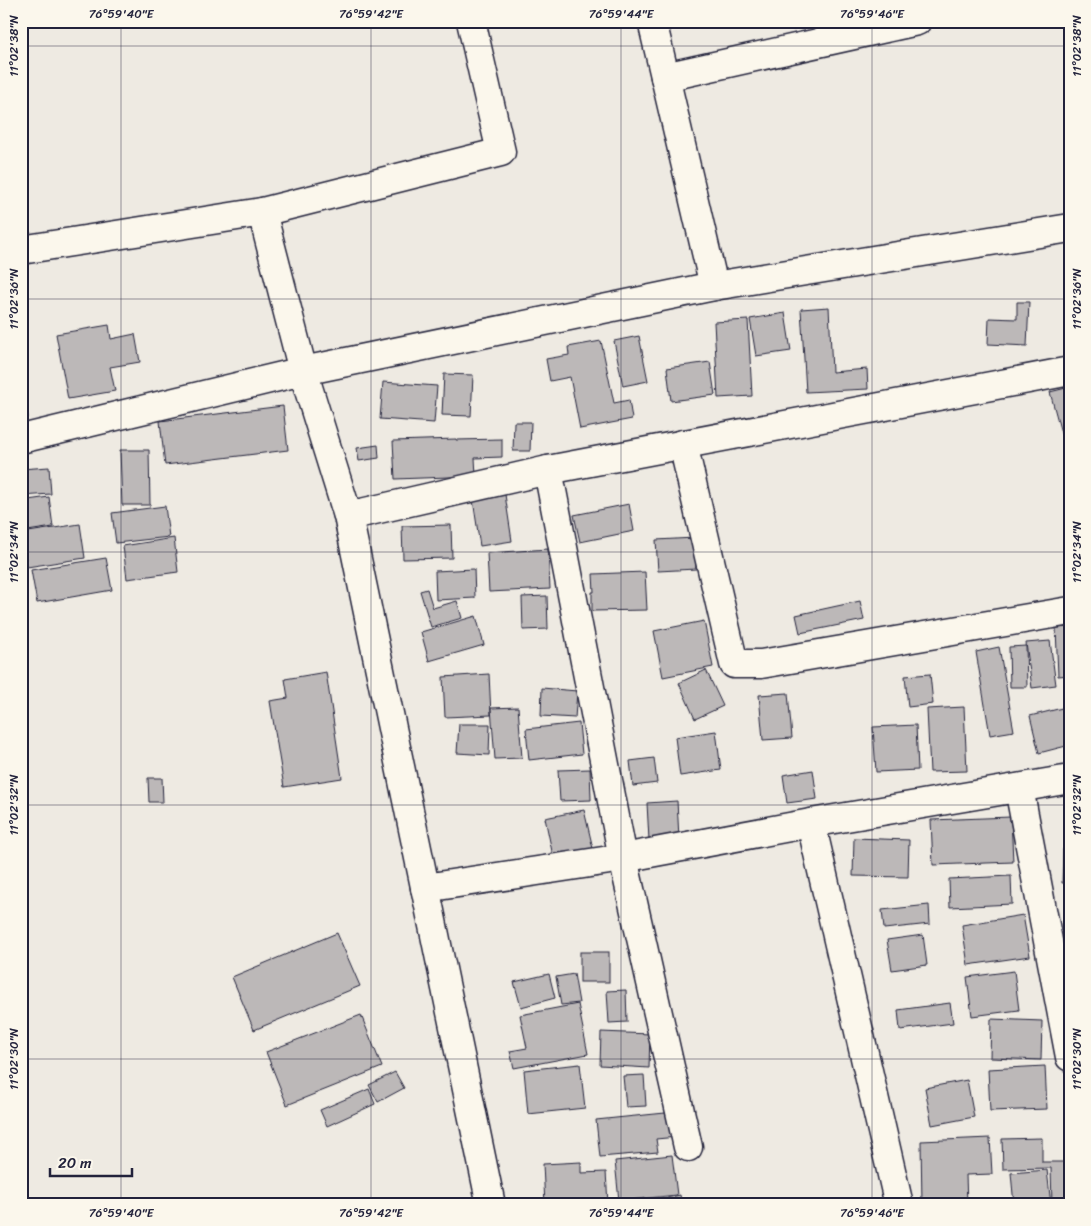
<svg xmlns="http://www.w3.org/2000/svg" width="1091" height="1226" viewBox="0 0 1091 1226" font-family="Sriracha,sans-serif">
	<rect width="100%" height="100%" fill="#eeeae2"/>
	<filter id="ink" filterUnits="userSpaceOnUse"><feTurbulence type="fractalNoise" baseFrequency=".02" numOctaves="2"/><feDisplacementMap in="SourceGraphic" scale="10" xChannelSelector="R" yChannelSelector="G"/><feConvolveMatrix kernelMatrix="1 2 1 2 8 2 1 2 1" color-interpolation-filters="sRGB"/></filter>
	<g filter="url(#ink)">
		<g fill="#bcb8b8" stroke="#22223b">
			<path d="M 1017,302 L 1029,302 L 1027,346 L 988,344 L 989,318 L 1017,319 Z"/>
			<path d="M 829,307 L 832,372 L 867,369 L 868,389 L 806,392 L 801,309 Z"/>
			<path d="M 785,313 L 791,351 L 756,356 L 750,319 Z"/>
			<path d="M 748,320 L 752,396 L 718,398 L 714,322 Z"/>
			<path d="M 109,325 L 111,339 L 135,334 L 140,362 L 110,367 L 115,391 L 68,399 L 56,334 Z"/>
			<path d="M 639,336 L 648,381 L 623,386 L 614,341 Z"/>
			<path d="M 601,341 L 614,403 L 629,400 L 632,419 L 580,429 L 570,377 L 550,381 L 546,359 L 569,355 L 568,347 Z"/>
			<path d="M 21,350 L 28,418 L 21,419 Z"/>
			<path d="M 710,362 L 715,395 L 671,401 L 667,368 Z"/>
			<path d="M 444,374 L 473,375 L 471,416 L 442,415 Z"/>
			<path d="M 383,382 L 437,386 L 434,423 L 380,419 Z"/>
			<path d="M 1070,387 L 1070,459 L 1068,459 L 1050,392 Z"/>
			<path d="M 283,406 L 288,450 L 165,465 L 160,421 Z"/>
			<path d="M 514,422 L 531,422 L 530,451 L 513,451 Z"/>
			<path d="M 456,439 L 456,440 L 502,439 L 502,457 L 475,458 L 476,476 L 395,479 L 393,441 Z"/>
			<path d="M 378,445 L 379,458 L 359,461 L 357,448 Z"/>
			<path d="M 120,450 L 149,450 L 150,505 L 122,505 Z"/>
			<path d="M 49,467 L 51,494 L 21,496 L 21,469 Z"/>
			<path d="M 504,488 L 512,541 L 480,546 L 472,493 Z"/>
			<path d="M 49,497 L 53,527 L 21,532 L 21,501 Z"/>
			<path d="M 629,504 L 634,531 L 580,542 L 574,515 Z"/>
			<path d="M 165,506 L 169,537 L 116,543 L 112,513 Z"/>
			<path d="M 80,524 L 85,558 L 27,567 L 22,533 Z"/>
			<path d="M 451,525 L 452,558 L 403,559 L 402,526 Z"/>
			<path d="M 174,538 L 178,572 L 127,579 L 123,546 Z"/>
			<path d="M 695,538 L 696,569 L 658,571 L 656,540 Z"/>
			<path d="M 548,549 L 550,589 L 489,592 L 487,553 Z"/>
			<path d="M 106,558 L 112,590 L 37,603 L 31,570 Z"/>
			<path d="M 474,569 L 475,598 L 436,600 L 435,571 Z"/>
			<path d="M 645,572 L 647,610 L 592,611 L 592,592 L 594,592 L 593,574 Z"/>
			<path d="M 427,589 L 433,608 L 457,601 L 462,618 L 431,627 L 420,591 Z"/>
			<path d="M 547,596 L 548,629 L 523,630 L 522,597 Z"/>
			<path d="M 860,601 L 864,620 L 800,633 L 796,615 Z"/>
			<path d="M 476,616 L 484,645 L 429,661 L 421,632 Z"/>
			<path d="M 704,621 L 713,667 L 663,677 L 654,631 Z"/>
			<path d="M 1070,627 L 1070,675 L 1058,676 L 1056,628 Z"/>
			<path d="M 1050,641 L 1056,685 L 1032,688 L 1026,643 Z"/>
			<path d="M 1026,646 L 1027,687 L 1010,687 L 1009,647 Z"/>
			<path d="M 999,647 L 1014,731 L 990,735 L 976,652 Z"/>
			<path d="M 706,670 L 723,706 L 695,719 L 679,683 Z"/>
			<path d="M 326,672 L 342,778 L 284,787 L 270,701 L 288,698 L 285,679 Z"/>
			<path d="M 489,674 L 491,715 L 445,717 L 443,677 Z"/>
			<path d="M 930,674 L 933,704 L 908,707 L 905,676 Z"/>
			<path d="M 542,688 L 577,691 L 575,718 L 541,716 Z"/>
			<path d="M 788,693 L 792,738 L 763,740 L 759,695 Z"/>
			<path d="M 518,707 L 522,758 L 495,759 L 491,708 Z"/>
			<path d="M 964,707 L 967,771 L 930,772 L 927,709 Z"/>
			<path d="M 1062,708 L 1070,739 L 1070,745 L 1039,753 L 1030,716 Z"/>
			<path d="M 579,723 L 582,754 L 529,760 L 526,729 Z"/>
			<path d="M 459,724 L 490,724 L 489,755 L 457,753 Z"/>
			<path d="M 916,725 L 918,770 L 876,772 L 873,727 Z"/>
			<path d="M 716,731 L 721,770 L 680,776 L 675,737 Z"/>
			<path d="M 654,758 L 657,783 L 633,786 L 630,761 Z"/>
			<path d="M 590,769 L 591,800 L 560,801 L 558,770 Z"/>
			<path d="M 813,770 L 817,799 L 787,803 L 783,775 Z"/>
			<path d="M 148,778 L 162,778 L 163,802 L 149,802 Z"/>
			<path d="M 677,801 L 679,838 L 649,840 L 647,803 Z"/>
			<path d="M 1070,804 L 1070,842 L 1068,843 L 1064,805 Z"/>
			<path d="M 584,810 L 594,853 L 554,861 L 545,818 Z"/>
			<path d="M 1011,817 L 1013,862 L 933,865 L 931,820 Z"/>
			<path d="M 854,838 L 909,840 L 908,877 L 853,876 Z"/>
			<path d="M 1063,849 L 1070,850 L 1070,883 L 1062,883 Z"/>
			<path d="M 1011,876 L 1012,904 L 950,907 L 949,879 Z"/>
			<path d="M 929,905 L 930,924 L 884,929 L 882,910 Z"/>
			<path d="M 1023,915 L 1030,956 L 968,965 L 962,925 Z"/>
			<path d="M 337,933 L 360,986 L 254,1030 L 232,977 Z"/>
			<path d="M 923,935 L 927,965 L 892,970 L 887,940 Z"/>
			<rect x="580" y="952" width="29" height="30"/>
			<path d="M 1014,971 L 1019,1010 L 972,1016 L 967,977 Z"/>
			<path d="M 549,974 L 555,998 L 521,1007 L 514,982 Z"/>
			<path d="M 574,974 L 579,1003 L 561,1005 L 556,977 Z"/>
			<path d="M 626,990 L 627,1022 L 609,1023 L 607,991 Z"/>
			<path d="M 950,1003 L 953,1023 L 900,1030 L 898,1010 Z"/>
			<path d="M 578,1004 L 588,1054 L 514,1068 L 510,1051 L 527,1048 L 520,1015 Z"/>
			<path d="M 361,1015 L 382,1067 L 287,1105 L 266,1052 Z"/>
			<path d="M 991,1019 L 1042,1021 L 1041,1060 L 990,1058 Z"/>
			<path d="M 601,1032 L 650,1034 L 649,1068 L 600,1065 Z"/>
			<path d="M 580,1064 L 585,1108 L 528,1114 L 524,1070 Z"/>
			<path d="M 1045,1066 L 1047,1109 L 990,1111 L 988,1069 Z"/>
			<path d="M 395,1072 L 404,1088 L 378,1102 L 369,1085 Z"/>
			<path d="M 644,1075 L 646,1106 L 626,1107 L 623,1076 Z"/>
			<path d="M 967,1080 L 974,1117 L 932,1125 L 925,1088 Z"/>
			<path d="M 369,1089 L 375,1104 L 327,1126 L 320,1110 Z"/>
			<path d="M 675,1112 L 677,1137 L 656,1139 L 658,1152 L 600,1157 L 596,1120 Z"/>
			<path d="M 990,1138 L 992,1174 L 966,1175 L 967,1205 L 922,1205 L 921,1141 Z"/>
			<path d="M 1042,1138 L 1042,1162 L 1070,1162 L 1070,1205 L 1052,1205 L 1051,1168 L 1003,1169 L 1002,1139 Z"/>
			<path d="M 672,1155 L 677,1195 L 619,1201 L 615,1161 Z"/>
			<path d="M 581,1162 L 581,1173 L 606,1172 L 608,1204 L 545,1205 L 543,1164 Z"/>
			<path d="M 1047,1170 L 1051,1205 L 1014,1205 L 1011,1173 Z"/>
			<path d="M 680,1195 L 682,1205 L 635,1205 Z"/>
		</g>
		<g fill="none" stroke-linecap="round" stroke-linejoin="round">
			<defs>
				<g id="minor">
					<path d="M 652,21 L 714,286"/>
					<path d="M 665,77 L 917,21"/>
					<path d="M 262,212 L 501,152 L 471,21"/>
					<path d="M 21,250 L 262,212 L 303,371 L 348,516"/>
					<path d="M 21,439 L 303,371 L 714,286 L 1070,228"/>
					<path d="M 683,444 L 734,664 L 761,664 L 1070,611"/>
					<path d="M 548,470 L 623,858 L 811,823"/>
					<path d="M 1019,788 L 1070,1057"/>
					<path d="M 425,888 L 623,858 L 688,1147"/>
					<path d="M 491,1205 L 348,516 L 548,470 L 1070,371"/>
					<path d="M 899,1205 L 811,823 L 1070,779"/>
				</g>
			</defs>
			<use href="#minor" stroke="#22223b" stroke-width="31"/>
			<use href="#minor" stroke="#fbf7ec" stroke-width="28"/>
		</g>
	</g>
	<path fill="none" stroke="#22223b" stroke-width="1" stroke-opacity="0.45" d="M 121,21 L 121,1205M 371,21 L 371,1205M 621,21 L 621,1205M 872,21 L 872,1205M 21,46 L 1070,46M 21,299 L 1070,299M 21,552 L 1070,552M 21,805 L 1070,805M 21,1059 L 1070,1059"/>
	<rect width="1091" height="1226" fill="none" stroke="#fbf7ec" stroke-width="55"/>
	<path d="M50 1168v8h82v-8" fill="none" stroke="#22223b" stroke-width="2.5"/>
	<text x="58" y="1168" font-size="15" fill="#22223b" stroke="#fbf7ec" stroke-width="4" paint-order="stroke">20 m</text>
	<rect x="28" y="28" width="1036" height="1170" fill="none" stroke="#22223b" stroke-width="2"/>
	<g font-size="12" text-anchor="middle" fill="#22223b">
		<text x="121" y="18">76°59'40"E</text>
		<text x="371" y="18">76°59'42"E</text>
		<text x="621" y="18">76°59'44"E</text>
		<text x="872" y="18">76°59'46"E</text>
		<text transform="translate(14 46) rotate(-90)" y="4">11°02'38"N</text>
		<text transform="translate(1077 46) rotate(-90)" y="4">11°02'38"N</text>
		<text transform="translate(14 299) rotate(-90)" y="4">11°02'36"N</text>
		<text transform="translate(1077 299) rotate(-90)" y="4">11°02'36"N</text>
		<text transform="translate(14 552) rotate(-90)" y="4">11°02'34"N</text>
		<text transform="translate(1077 552) rotate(-90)" y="4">11°02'34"N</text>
		<text transform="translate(14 805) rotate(-90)" y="4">11°02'32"N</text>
		<text transform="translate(1077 805) rotate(-90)" y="4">11°02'32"N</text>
		<text transform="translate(14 1059) rotate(-90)" y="4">11°02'30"N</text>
		<text transform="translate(1077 1059) rotate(-90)" y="4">11°02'30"N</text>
		<text x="121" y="1217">76°59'40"E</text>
		<text x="371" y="1217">76°59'42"E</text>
		<text x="621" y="1217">76°59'44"E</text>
		<text x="872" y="1217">76°59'46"E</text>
	</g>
</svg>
